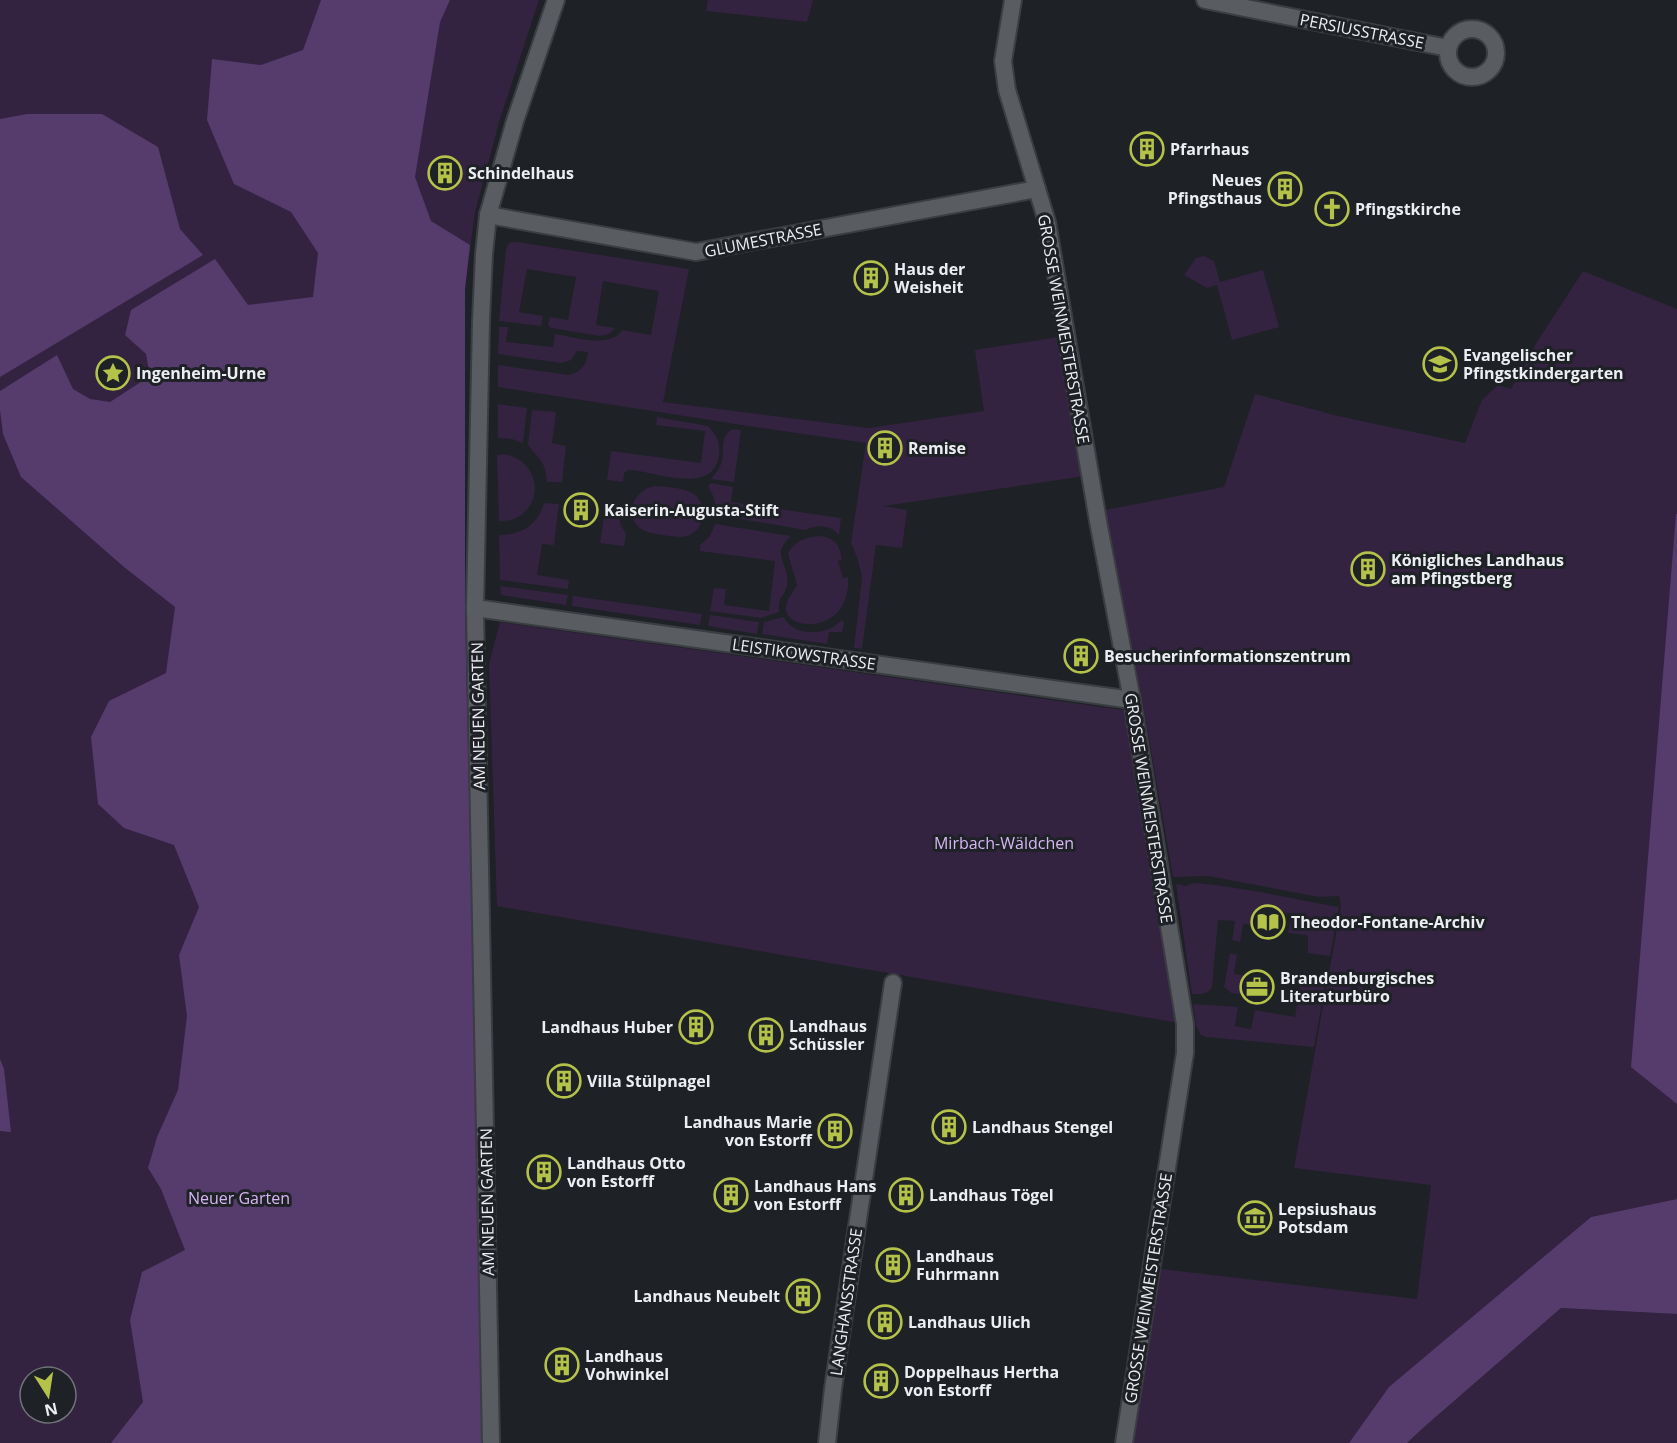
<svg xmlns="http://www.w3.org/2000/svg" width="1677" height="1443" viewBox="0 0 1677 1443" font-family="'Open Sans',sans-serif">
	<rect width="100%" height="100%" fill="#1e2125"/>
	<g fill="#332340" fill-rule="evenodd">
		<path d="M 0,0 L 539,0 L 500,119 L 475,212 L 465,289 L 465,609 L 483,1443 L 0,1443 ZM 30,1377 L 66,1377 L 66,1413 L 30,1413 Z"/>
		<path d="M 708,0 L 813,0 L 807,22 L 706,11 Z"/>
		<path d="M 512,242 L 518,242 L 689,269 L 663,402 L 869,428 L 984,411 L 975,350 L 1059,337 L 1085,476 L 884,506 L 907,510 L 902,548 L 876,545 L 862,649 L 854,648 L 862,577 L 858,560 L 851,543 L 866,443 L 742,425 L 498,387 L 498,365 L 569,375 C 581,372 587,364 588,352 L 577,351 L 571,360 L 561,363 L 498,354 L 499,327 L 508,327 L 506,342 L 553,347 L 555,334 C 574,337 611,349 622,330 L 651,335 L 659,291 L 603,281 L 596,325 L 615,328 L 609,334 L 600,336 L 551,328 L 548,325 L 550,317 L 568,320 L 576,277 L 527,269 L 519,312 L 543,316 L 541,326 L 499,321 L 506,249 L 508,244 Z"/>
		<path d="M 1204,256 L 1214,261 L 1220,282 L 1263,270 L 1279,327 L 1232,340 L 1217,285 L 1207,288 L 1184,275 L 1196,258 Z"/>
		<path d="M 1583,271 L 1677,309 L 1677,1199 L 1591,1217 L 1390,1387 L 1349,1443 L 1132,1443 L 1161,1269 L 1417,1299 L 1431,1185 L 1294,1168 L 1341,906 L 1339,896 L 1319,897 L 1208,876 L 1173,877 L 1142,698 L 1105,510 L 1224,487 L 1255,394 L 1338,416 L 1465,443 L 1482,400 L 1498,385 L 1511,389 L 1537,342 Z"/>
		<path d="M 498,404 L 527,408 L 523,443 L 512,439 L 498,438 Z"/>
		<path d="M 532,410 L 556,412 L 552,443 L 566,446 L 562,482 L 547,482 C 546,462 539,459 528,445 Z"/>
		<path d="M 657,417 L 708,426 C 716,434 721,443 719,455 C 713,497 655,471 629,470 L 624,473 L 623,482 L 607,480 L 611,451 L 701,463 L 705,431 L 656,425 Z"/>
		<path d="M 733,429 L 741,430 L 734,482 L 711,479 C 716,473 720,468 722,461 C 725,448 719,436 733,429 Z"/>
		<path d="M 503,454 C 548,461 544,522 499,521 L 497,455 Z"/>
		<path d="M 711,483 L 733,487 L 731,502 L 841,518 L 839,535 C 831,525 817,524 806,530 L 717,515 L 714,498 L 708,486 Z"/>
		<path d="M 654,486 C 666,487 684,487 694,494 C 712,508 702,538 679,537 C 670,536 650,534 643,530 C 622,518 633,490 654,486 Z"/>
		<path d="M 544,503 L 559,504 L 554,545 L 542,544 L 537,575 L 569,580 L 568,589 L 500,580 L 499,535 C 521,535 538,525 544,503 Z"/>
		<path d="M 605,509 L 619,510 L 620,524 L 626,534 L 624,546 L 600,543 Z"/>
		<path d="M 715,524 L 791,536 C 769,556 791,564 787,585 C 784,598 778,596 779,612 L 761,618 L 710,611 L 714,588 L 726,589 L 724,605 L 769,611 L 775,561 L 700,551 L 700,545 L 710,536 Z"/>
		<path d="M 821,536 C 836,539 839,544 842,559 L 838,561 L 843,578 L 848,577 C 852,635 783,633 786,606 C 787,599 794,591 797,585 L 788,554 C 794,540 807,537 821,536 Z"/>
		<path d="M 500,586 L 568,595 L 566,605 L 501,595 Z"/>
		<path d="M 573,596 L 702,614 L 700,625 L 572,606 Z"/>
		<path d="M 710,615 L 759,622 L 757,634 L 708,626 Z"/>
		<path d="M 784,617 C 791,633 814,635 829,629 C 834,627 838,623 842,620 L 844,623 L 842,632 L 829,632 L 827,644 L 762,634 L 764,622 Z"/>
		<path d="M 500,622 L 1123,710 L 1137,730 L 1185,1024 L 497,906 L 489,664 Z"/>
		<path d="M 1196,883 C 1244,887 1291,899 1339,907 L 1330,956 L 1308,953 L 1308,937 L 1307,935 L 1288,933 L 1292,914 L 1257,907 L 1253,925 L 1243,924 L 1240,942 L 1232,940 L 1235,921 L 1218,920 L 1212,987 C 1207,995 1200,994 1192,994 L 1176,884 L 1187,886 L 1189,884 Z"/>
		<path d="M 1230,953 L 1237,955 L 1234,974 L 1243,975 L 1240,994 L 1231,993 L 1224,987 Z"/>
		<path d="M 1303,971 L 1327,974 L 1314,1047 L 1206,1037 L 1200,1034 L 1196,1025 L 1193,1004 L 1238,1007 L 1235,1026 L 1251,1029 L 1255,1010 L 1295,1017 Z"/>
		<path d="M 1561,1308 L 1677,1314 L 1677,1443 L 1407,1443 L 1423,1428 Z"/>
	</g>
	<g fill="#563b6d">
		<path d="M 321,0 L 450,0 L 440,22 L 415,177 L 431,221 L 470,245 L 465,289 L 465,609 L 483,1443 L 111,1443 L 143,1402 L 130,1320 L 142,1272 L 185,1250 L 161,1189 L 148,1168 L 157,1137 L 178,1090 L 187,1016 L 179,955 L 199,907 L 174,845 L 124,828 L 98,804 L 91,737 L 109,701 L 166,673 L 175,607 L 124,567 L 21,477 L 3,434 L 0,410 L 0,391 L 57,355 L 73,389 L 90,399 L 110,402 L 150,376 L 146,354 L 125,335 L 131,310 L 215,259 L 248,305 L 313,297 L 318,253 L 291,212 L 234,184 L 207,120 L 212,59 L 261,65 L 303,50 Z"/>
		<path d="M 27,114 L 102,114 L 158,147 L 180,229 L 203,255 L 0,377 L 0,119 Z"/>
		<path d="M 1676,514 L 1677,514 L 1677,1104 L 1631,1067 Z"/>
		<path d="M 0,1059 L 4,1069 L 11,1132 L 0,1131 Z"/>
		<path d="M 1677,1199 L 1677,1314 L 1561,1308 L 1423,1428 L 1407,1443 L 1349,1443 L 1389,1387 L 1591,1217 Z"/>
	</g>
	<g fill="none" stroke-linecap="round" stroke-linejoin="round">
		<defs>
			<g id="minor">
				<path d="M 1013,0 L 1003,61 L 1007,90 L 1047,222 L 1098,521 L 1132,700 L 1185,1024 L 1185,1053 L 1124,1443"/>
				<path d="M 1205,0 L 1448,48"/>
				<circle cx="1472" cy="53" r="24"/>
				<path d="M 488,215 L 696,252 L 1037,189"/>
				<path d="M 475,608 L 1132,700"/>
				<path d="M 491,1443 L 475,608 L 481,321 L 484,254 L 488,215 L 515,121 L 556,0"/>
				<path d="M 827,1443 L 833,1389 L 893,983"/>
			</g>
		</defs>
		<use href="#minor" stroke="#3a3d41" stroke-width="20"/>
		<use href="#minor" stroke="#595d61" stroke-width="16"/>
	</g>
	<defs>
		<symbol id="building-ring" viewBox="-11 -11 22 22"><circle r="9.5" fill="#1e2125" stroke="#b4c24a" stroke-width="1.5"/><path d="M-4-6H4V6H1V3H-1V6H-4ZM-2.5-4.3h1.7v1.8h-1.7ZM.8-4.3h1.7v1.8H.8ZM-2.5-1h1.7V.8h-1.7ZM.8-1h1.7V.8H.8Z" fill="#b4c24a"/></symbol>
		<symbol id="church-ring" viewBox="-11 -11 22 22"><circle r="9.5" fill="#1e2125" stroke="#b4c24a" stroke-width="1.5"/><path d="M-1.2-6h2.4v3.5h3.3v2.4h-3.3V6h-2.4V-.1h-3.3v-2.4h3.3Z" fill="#b4c24a"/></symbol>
		<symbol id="school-ring" viewBox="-11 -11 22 22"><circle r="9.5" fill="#1e2125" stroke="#b4c24a" stroke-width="1.5"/><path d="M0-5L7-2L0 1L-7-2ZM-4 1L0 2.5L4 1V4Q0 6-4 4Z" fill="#b4c24a"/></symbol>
		<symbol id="sight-ring" viewBox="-11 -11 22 22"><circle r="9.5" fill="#1e2125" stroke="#b4c24a" stroke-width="1.5"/><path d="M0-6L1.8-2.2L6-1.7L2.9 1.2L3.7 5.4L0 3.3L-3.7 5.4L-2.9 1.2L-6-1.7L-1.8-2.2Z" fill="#b4c24a"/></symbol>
		<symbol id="library-ring" viewBox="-11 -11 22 22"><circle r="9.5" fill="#1e2125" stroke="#b4c24a" stroke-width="1.5"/><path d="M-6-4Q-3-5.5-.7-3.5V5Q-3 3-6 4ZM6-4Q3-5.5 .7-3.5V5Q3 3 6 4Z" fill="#b4c24a"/></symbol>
		<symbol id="office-ring" viewBox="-11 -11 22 22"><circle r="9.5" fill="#1e2125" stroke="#b4c24a" stroke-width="1.5"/><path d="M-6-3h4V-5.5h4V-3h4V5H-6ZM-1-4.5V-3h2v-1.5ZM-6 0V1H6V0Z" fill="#b4c24a"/></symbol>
		<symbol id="museum-ring" viewBox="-11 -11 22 22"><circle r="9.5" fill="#1e2125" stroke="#b4c24a" stroke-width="1.5"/><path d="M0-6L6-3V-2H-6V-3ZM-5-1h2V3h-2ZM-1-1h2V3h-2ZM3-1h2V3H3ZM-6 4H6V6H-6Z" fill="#b4c24a"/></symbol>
	</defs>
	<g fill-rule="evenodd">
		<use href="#building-ring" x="1128" y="130" width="38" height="38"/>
		<use href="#building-ring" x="426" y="154" width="38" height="38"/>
		<use href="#building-ring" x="1266" y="170" width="38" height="38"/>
		<use href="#church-ring" x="1313" y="190" width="38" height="38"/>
		<use href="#building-ring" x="852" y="259" width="38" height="38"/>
		<use href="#school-ring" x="1421" y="345" width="38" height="38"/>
		<use href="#sight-ring" x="94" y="354" width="38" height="38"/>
		<use href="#building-ring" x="866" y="429" width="38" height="38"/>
		<use href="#building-ring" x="562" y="491" width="38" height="38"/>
		<use href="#building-ring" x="1349" y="550" width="38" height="38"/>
		<use href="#building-ring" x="1062" y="637" width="38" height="38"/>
		<use href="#library-ring" x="1249" y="903" width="38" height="38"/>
		<use href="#office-ring" x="1238" y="968" width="38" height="38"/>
		<use href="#building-ring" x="677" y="1008" width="38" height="38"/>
		<use href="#building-ring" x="747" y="1016" width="38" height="38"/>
		<use href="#building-ring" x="545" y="1062" width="38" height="38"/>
		<use href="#building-ring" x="930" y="1108" width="38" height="38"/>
		<use href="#building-ring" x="816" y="1112" width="38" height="38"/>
		<use href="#building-ring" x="525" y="1153" width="38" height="38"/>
		<use href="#building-ring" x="712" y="1176" width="38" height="38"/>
		<use href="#building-ring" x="887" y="1176" width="38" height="38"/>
		<use href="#museum-ring" x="1236" y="1199" width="38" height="38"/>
		<use href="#building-ring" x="874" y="1246" width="38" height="38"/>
		<use href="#building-ring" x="784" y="1277" width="38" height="38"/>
		<use href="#building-ring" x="866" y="1303" width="38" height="38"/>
		<use href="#building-ring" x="543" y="1346" width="38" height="38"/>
		<use href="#building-ring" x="862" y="1362" width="38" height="38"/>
	</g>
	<g text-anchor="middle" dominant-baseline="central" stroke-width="6" stroke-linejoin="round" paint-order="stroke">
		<g font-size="16" fill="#eceef1" stroke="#1e2125">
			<text transform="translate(1362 31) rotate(11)">PERSIUSSTRASSE</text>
			<text transform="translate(763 240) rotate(-11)">GLUMESTRASSE</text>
			<text transform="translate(1064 329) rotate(80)">GROSSE WEINMEISTERSTRASSE</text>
			<text transform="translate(804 654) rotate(8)">LEISTIKOWSTRASSE</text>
			<text transform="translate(478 716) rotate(-91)">AM NEUEN GARTEN</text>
			<text transform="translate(1149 808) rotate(81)">GROSSE WEINMEISTERSTRASSE</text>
			<text transform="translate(487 1202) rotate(-91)">AM NEUEN GARTEN</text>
			<text transform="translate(1148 1288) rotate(-81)">GROSSE WEINMEISTERSTRASSE</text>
			<text transform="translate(846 1302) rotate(-82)">LANGHANSSTRASSE</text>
		</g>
		<g font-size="16" font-weight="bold" fill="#eceef1" stroke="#1e2125" text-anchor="start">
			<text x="1170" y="149">Pfarrhaus</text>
			<text x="468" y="173">Schindelhaus</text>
			<text x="1262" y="180" text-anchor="end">Neues<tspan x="1262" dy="18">Pfingsthaus</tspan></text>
			<text x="1355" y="209">Pfingstkirche</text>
			<text x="894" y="269">Haus der<tspan x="894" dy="18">Weisheit</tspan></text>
			<text x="1463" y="355">Evangelischer<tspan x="1463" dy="18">Pfingstkindergarten</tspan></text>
			<text x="136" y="373">Ingenheim-Urne</text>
			<text x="908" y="448">Remise</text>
			<text x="604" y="510">Kaiserin-Augusta-Stift</text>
			<text x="1391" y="560">Königliches Landhaus<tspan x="1391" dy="18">am Pfingstberg</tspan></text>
			<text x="1104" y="656">Besucherinformationszentrum</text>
			<text x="1291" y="922">Theodor-Fontane-Archiv</text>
			<text x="1280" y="978">Brandenburgisches<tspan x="1280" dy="18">Literaturbüro</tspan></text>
			<text x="789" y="1026">Landhaus<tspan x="789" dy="18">Schüssler</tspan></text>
			<text x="673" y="1027" text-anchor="end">Landhaus Huber</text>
			<text x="587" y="1081">Villa Stülpnagel</text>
			<text x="812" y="1122" text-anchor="end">Landhaus Marie<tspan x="812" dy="18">von Estorff</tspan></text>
			<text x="972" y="1127">Landhaus Stengel</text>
			<text x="567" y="1163">Landhaus Otto<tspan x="567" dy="18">von Estorff</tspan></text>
			<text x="754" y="1186">Landhaus Hans<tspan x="754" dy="18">von Estorff</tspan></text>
			<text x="929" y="1195">Landhaus Tögel</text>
			<text x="1278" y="1209">Lepsiushaus<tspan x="1278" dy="18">Potsdam</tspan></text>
			<text x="916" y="1256">Landhaus<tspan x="916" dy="18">Fuhrmann</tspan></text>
			<text x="780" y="1296" text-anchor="end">Landhaus Neubelt</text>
			<text x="908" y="1322">Landhaus Ulich</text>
			<text x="585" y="1356">Landhaus<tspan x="585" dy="18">Vohwinkel</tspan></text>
			<text x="904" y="1372">Doppelhaus Hertha<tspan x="904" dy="18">von Estorff</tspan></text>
		</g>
		<g font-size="16" fill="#d7b6f6" stroke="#1e2125">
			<text x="1004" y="843">Mirbach-Wäldchen</text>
			<text x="239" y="1198">Neuer Garten</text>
		</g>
	</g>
	<g transform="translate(48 1395) rotate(168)"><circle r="28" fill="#1e2125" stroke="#707377" stroke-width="1.5"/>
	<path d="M0-4.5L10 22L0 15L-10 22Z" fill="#b4c24a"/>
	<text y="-9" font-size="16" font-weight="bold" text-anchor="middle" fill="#eceef1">N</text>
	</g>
</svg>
